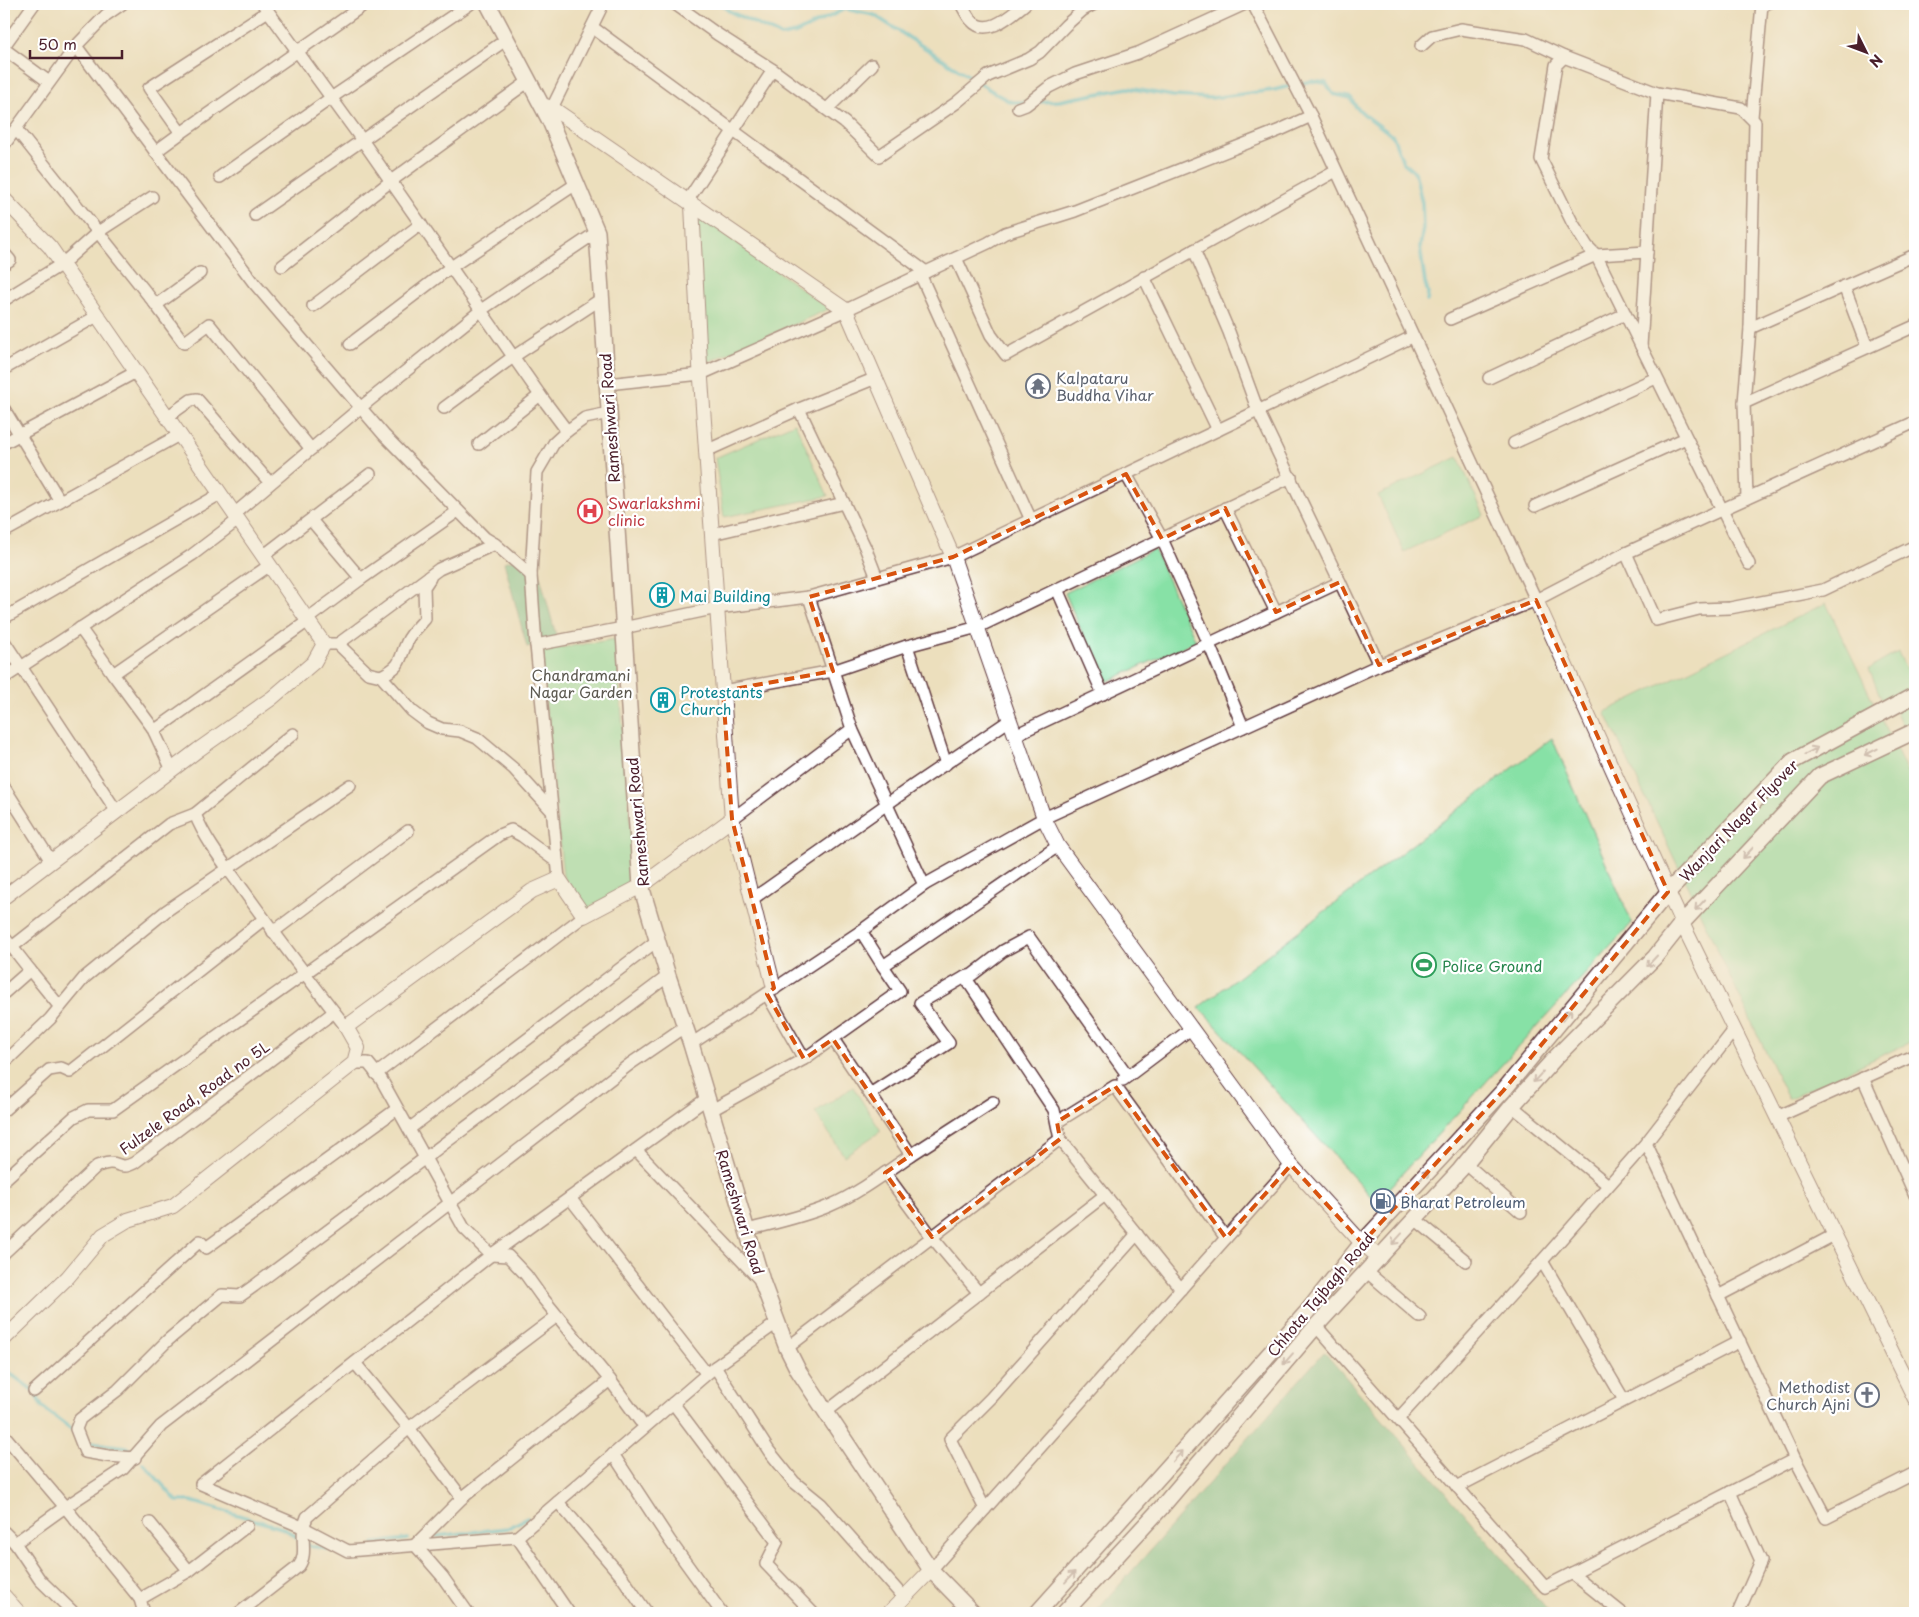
<svg xmlns="http://www.w3.org/2000/svg" width="1919" height="1617" viewBox="0 0 1919 1617" font-family="'Playpen Sans',sans-serif">
	<rect width="100%" height="100%" fill="#fff"/>
	<filter id="ink" filterUnits="userSpaceOnUse"><feTurbulence type="fractalNoise" baseFrequency=".02" numOctaves="2"/><feDisplacementMap in="SourceGraphic" scale="10" xChannelSelector="R" yChannelSelector="G"/><feConvolveMatrix kernelMatrix="1 2 1 2 8 2 1 2 1" color-interpolation-filters="sRGB"/></filter>
	<filter id="wash" filterUnits="userSpaceOnUse"><feTurbulence type="fractalNoise" baseFrequency=".0096" numOctaves="4" result="noise"/><feDisplacementMap in="SourceGraphic" scale="20" xChannelSelector="R" yChannelSelector="G"/><feGaussianBlur stdDeviation="1.12" result="paint"/><feColorMatrix in="noise" values="0 0 0 0 0 0 0 0 0 0 0 0 0 0 0 0 0 1.4 0 .05"/><feComposite in="paint" operator="in"/></filter>
	<g filter="url(#wash)">
		<rect width="100%" height="100%" fill="#ecdfbd"/>
		<g fill="#87e1a6" stroke="#688068">
			<path d="M 696,213 L 829,309 L 706,363 Z"/>
			<path d="M 795,423 L 828,496 L 724,517 L 715,458 Z"/>
			<path d="M 1458,457 L 1484,515 L 1404,552 L 1378,495 Z"/>
			<path d="M 1154,549 L 1196,641 L 1104,683 L 1065,593 Z"/>
			<path d="M 1826,603 L 1915,789 L 1915,1040 L 1788,1099 L 1605,712 Z"/>
			<path d="M 616,639 L 635,884 L 584,910 L 563,876 L 540,651 Z"/>
			<path d="M 1898,652 L 1915,687 L 1915,752 L 1893,706 L 1885,708 L 1869,669 Z"/>
			<path d="M 1552,738 L 1632,923 L 1376,1202 L 1199,1007 Z"/>
			<path d="M 853,1087 L 881,1131 L 844,1156 L 815,1112 Z"/>
		</g>
		<g fill="#6dbf8b" stroke="#5c6f5b">
			<path d="M 534,554 L 557,639 L 527,647 L 504,562 Z"/>
			<path d="M 1324,1352 L 1550,1613 L 1095,1613 Z"/>
		</g>
		<g fill="none" stroke-linecap="round" stroke-linejoin="round">
			<g stroke="#53bdcf" stroke-width="4">
				<path d="M 721,4 L 729,11 L 781,36 L 796,33 L 845,9 L 874,15 L 998,95 L 1011,102 L 1023,102"/>
				<path d="M 1035,102 L 1059,101 L 1128,88 L 1173,96 L 1211,98 L 1274,90 L 1311,81 L 1326,83 L 1333,94 L 1351,98 L 1356,107 L 1365,115 L 1393,136 L 1403,162 L 1415,172 L 1422,203 L 1423,228 L 1420,247 L 1425,283 L 1428,293 L 1427,301"/>
				<path d="M 4,1369 L 34,1391 L 42,1407 L 74,1431"/>
				<path d="M 83,1438 L 89,1443 L 127,1447 L 129,1449"/>
				<path d="M 143,1463 L 177,1501 L 191,1501 L 285,1529 L 310,1546 L 327,1549 L 334,1548"/>
				<path d="M 437,1536 L 508,1528 L 527,1518"/>
				<path d="M 374,1543 L 408,1539"/>
			</g>
		</g>
	</g>
	<g filter="url(#ink)">
		<g fill="none" stroke-linecap="round" stroke-linejoin="round">
			<defs>
				<g id="minor">
					<path d="M 675,4 L 717,34 L 773,70"/>
					<path d="M 961,4 C 964,9 967,16 971,20 C 987,39 1012,14 1025,4"/>
					<path d="M 1253,4 L 1311,116 L 1536,600"/>
					<path d="M 268,11 L 362,140 L 540,395 L 567,431"/>
					<path d="M 592,27 L 926,272 L 846,310 L 701,374 L 607,384"/>
					<path d="M 4,46 L 34,4"/>
					<path d="M 76,46 L 106,15 L 122,4"/>
					<path d="M 1421,46 L 1432,36 L 1461,29 L 1526,39 L 1564,57"/>
					<path d="M 4,49 L 49,82"/>
					<path d="M 552,108 L 603,4"/>
					<path d="M 1018,108 L 1026,105 L 1049,87 L 1075,74 L 1138,53 L 1245,4"/>
					<path d="M 827,109 L 872,65"/>
					<path d="M 1752,117 L 1762,4 L 1766,4"/>
					<path d="M 16,129 L 156,305 L 184,343 L 209,324 L 311,449"/>
					<path d="M 181,133 L 365,4"/>
					<path d="M 4,145 L 76,46 L 254,283 L 384,435 L 485,538 L 495,544 L 531,575"/>
					<path d="M 155,152 L 181,133 L 149,88 L 268,11 L 263,4"/>
					<path d="M 220,177 L 331,98 L 470,4"/>
					<path d="M 688,200 L 773,70 L 845,123 L 879,156 L 956,103 L 988,76 L 1029,59 L 1040,52 L 1066,25 L 1083,10 L 1094,4"/>
					<path d="M 255,215 L 507,39"/>
					<path d="M 4,253 L 10,260 L 4,264"/>
					<path d="M 956,258 L 991,335 L 1006,355 L 1336,171"/>
					<path d="M 282,266 L 391,181 L 529,81"/>
					<path d="M 926,272 L 988,243 L 1005,233 L 1075,211 L 1280,130 L 1311,116"/>
					<path d="M 920,274 L 1031,520"/>
					<path d="M 1144,277 L 1218,430"/>
					<path d="M 1844,286 L 1867,347"/>
					<path d="M 4,300 L 62,264 L 98,232 L 152,197"/>
					<path d="M 156,305 L 200,273"/>
					<path d="M 313,306 L 421,224"/>
					<path d="M 1450,319 L 1596,255 L 1647,252"/>
					<path d="M 1750,328 L 1915,255"/>
					<path d="M 350,344 L 451,267 L 576,184"/>
					<path d="M 1641,346 L 1657,93"/>
					<path d="M 4,369 L 97,316"/>
					<path d="M 1489,378 L 1625,314"/>
					<path d="M 1744,403 L 1750,328 L 1755,122 L 1741,108 L 1657,93 L 1564,57 L 1556,65 L 1541,159 L 1572,222 L 1587,246 L 1596,255 L 1749,564"/>
					<path d="M 444,408 L 513,357 L 601,299"/>
					<path d="M 4,409 L 60,501"/>
					<path d="M 799,409 L 865,547 L 877,578"/>
					<path d="M 167,417 L 191,400 L 197,399 L 270,483"/>
					<path d="M 4,443 L 136,372"/>
					<path d="M 1514,443 L 1656,378"/>
					<path d="M 479,444 L 540,395"/>
					<path d="M 706,451 L 799,409 L 876,378"/>
					<path d="M 1126,474 L 1162,539 L 1209,644 L 1243,727"/>
					<path d="M 1747,498 L 1744,403 L 1915,326"/>
					<path d="M 1535,506 L 1686,438"/>
					<path d="M 1225,508 L 1276,612"/>
					<path d="M 234,514 L 360,408 L 484,308 L 597,232"/>
					<path d="M 311,520 L 361,579"/>
					<path d="M 4,532 L 179,435"/>
					<path d="M 712,534 L 844,503"/>
					<path d="M 1626,553 L 1656,620 L 1699,609 L 1730,608 L 1823,590 L 1915,546"/>
					<path d="M 263,556 L 370,474"/>
					<path d="M 1340,582 L 1379,665"/>
					<path d="M 1057,589 L 1103,694"/>
					<path d="M 4,618 L 220,494"/>
					<path d="M 307,619 L 361,579 L 458,511"/>
					<path d="M 80,628 L 113,674"/>
					<path d="M 4,641 L 117,812"/>
					<path d="M 324,644 L 338,644 L 368,673 L 381,676 L 412,711 L 428,723 L 442,729 L 460,731 L 477,738 L 514,769 L 552,811"/>
					<path d="M 338,644 L 439,569 L 495,544"/>
					<path d="M 536,645 L 531,575 L 537,472 L 554,443 L 567,431 L 585,418 L 609,413"/>
					<path d="M 907,646 L 946,764"/>
					<path d="M 381,676 C 403,665 398,661 407,642 C 411,633 419,626 425,619 L 424,587 L 430,578"/>
					<path d="M 4,678 L 192,555 L 238,520"/>
					<path d="M 723,691 L 833,671 L 907,646 L 978,627 L 1291,477"/>
					<path d="M 852,729 L 924,885"/>
					<path d="M 154,731 L 308,621"/>
					<path d="M 293,734 L 195,814 C 206,842 227,867 244,891 C 277,937 311,982 346,1027"/>
					<path d="M 1015,735 L 1340,582 L 1258,411 L 1229,332 L 1194,250"/>
					<path d="M 172,770 L 152,727 L 113,674 L 270,565"/>
					<path d="M 4,787 L 51,861"/>
					<path d="M 732,819 L 852,729 L 809,597 L 953,557 L 1412,337"/>
					<path d="M 559,879 L 536,645 L 623,628 L 717,608 L 809,597"/>
					<path d="M 751,900 L 914,785 L 1010,720"/>
					<path d="M 273,932 L 408,831"/>
					<path d="M 4,937 L 12,947"/>
					<path d="M 883,966 L 1058,846"/>
					<path d="M 30,970 L 60,1007"/>
					<path d="M 965,977 L 1054,1110 L 1060,1139 L 1181,1289"/>
					<path d="M 4,993 L 30,970 L 12,947 L 169,824 L 195,814"/>
					<path d="M 767,994 L 804,1059"/>
					<path d="M 691,1044 L 861,931 L 924,885 L 1044,818 L 1379,665 L 1536,600 L 1626,553 L 1915,422"/>
					<path d="M 4,1063 L 50,1019 L 84,978 L 166,911 L 350,785"/>
					<path d="M 376,1074 L 584,916"/>
					<path d="M 1863,1078 L 1915,1195"/>
					<path d="M 1123,1080 L 1192,1028"/>
					<path d="M 870,1094 L 949,1043 L 920,1003 L 965,977 L 972,975 L 1003,951 L 1029,937 L 1128,1076"/>
					<path d="M 1512,1106 L 1608,1185"/>
					<path d="M 4,1110 L 49,1070 L 61,1068 L 70,1072 L 264,919"/>
					<path d="M 710,1111 L 804,1059 L 900,991 L 883,966 L 861,931"/>
					<path d="M 1777,1117 L 1915,1055"/>
					<path d="M 1057,1122 L 1115,1086 L 1226,1238"/>
					<path d="M 409,1129 L 658,940"/>
					<path d="M 1646,1143 L 1734,1030"/>
					<path d="M 636,1150 L 761,1281"/>
					<path d="M 911,1155 L 993,1102"/>
					<path d="M 1465,1163 L 1521,1212"/>
					<path d="M 885,1173 L 932,1237 L 979,1293"/>
					<path d="M 4,1180 L 74,1117 L 88,1110 L 113,1110 L 499,835 L 511,830 L 522,836 L 557,862"/>
					<path d="M 570,1198 L 703,1369"/>
					<path d="M 1415,1219 L 1466,1261"/>
					<path d="M 747,1230 C 774,1223 803,1217 829,1206 C 859,1193 885,1173 911,1155 L 833,1039"/>
					<path d="M 4,1253 L 97,1166 C 101,1165 106,1163 110,1163 C 121,1163 120,1170 134,1163 L 334,1012"/>
					<path d="M 1542,1261 L 1624,1400"/>
					<path d="M 1367,1272 L 1420,1317"/>
					<path d="M 1718,1296 L 1834,1235"/>
					<path d="M 1316,1326 L 1398,1419"/>
					<path d="M 787,1348 L 1060,1139"/>
					<path d="M 355,1363 L 409,1428 L 557,1316"/>
					<path d="M 715,1367 L 769,1451 L 794,1482 L 821,1504 L 904,1598"/>
					<path d="M 610,1380 L 640,1421"/>
					<path d="M 34,1391 L 200,1241 L 206,1248 L 397,1109"/>
					<path d="M 673,1403 L 777,1542 L 766,1564 L 813,1613"/>
					<path d="M 826,1412 L 1105,1195"/>
					<path d="M 4,1435 L 65,1507 L 15,1543 L 4,1532"/>
					<path d="M 613,1454 L 670,1541 L 722,1613"/>
					<path d="M 135,1458 L 108,1456 L 85,1452 L 76,1429 L 80,1419 L 118,1390 L 168,1340 L 222,1295 L 240,1296 L 254,1286 L 668,976"/>
					<path d="M 1795,1459 L 1545,1587 L 1398,1419 L 1542,1261 L 1646,1143 L 1795,1459 L 1826,1518 L 1915,1473"/>
					<path d="M 1457,1487 L 1740,1341"/>
					<path d="M 1730,1492 L 1761,1561 L 1738,1613"/>
					<path d="M 462,1498 L 415,1545 L 442,1576 L 468,1613"/>
					<path d="M 558,1502 L 622,1577 L 647,1613"/>
					<path d="M 985,1509 L 950,1439 L 991,1398 L 1137,1234"/>
					<path d="M 150,1523 L 189,1571"/>
					<path d="M 517,1537 L 348,1551 L 302,1527 L 201,1484 L 491,1255 L 706,1099"/>
					<path d="M 15,1543 L 40,1580 L 74,1613"/>
					<path d="M 931,1570 L 1291,1165"/>
					<path d="M 1572,1573 L 1622,1613"/>
					<path d="M 140,1599 L 65,1507 L 123,1469 L 161,1426 L 630,1064 L 684,1027"/>
					<path d="M 144,1613 L 140,1599 L 189,1571 L 247,1526"/>
					<path d="M 239,1613 L 299,1566 C 309,1552 298,1536 307,1517 L 409,1428 L 462,1498 L 610,1380 L 541,1296 L 526,1275 L 508,1256 L 491,1255 L 464,1228 L 381,1079 L 368,1063 L 354,1063"/>
					<path d="M 569,1613 L 517,1537 L 715,1367 L 778,1322"/>
				</g>
				<g id="tertiary">
					<path d="M 542,105 L 552,108 L 846,310 L 953,557 L 1044,818 L 1058,846 L 1291,1165 L 1362,1243 L 1380,1258"/>
					<path d="M 4,199 L 50,247 L 324,644 L 314,662 L 272,698 L 198,750 L 4,897"/>
					<path d="M 1536,600 L 1682,923 L 1915,1399"/>
					<path d="M 732,819 L 774,988"/>
					<path d="M 4,1339 L 68,1277 L 103,1235 L 128,1220 L 173,1206 L 354,1063 L 358,1048 L 346,1027 L 532,891 L 559,879 L 584,916 L 641,886 L 732,819 L 700,365 L 692,205"/>
					<path d="M 4,1596 L 19,1613"/>
					<path d="M 889,1613 L 931,1570"/>
				</g>
				<g id="secondary">
					<path d="M 488,4 L 550,121 L 597,232 L 641,886 L 668,976 L 691,1044 L 763,1284 L 787,1348 L 798,1370 L 931,1570 L 973,1613"/>
					<path d="M 1037,1613 L 1306,1313 L 1362,1243 L 1503,1091 L 1668,892 L 1793,761 L 1915,695"/>
					<path d="M 1064,1613 L 1160,1509 L 1316,1326 L 1460,1170 L 1512,1106 L 1556,1057 L 1655,957 L 1682,923 L 1820,776 L 1915,731"/>
				</g>
			</defs>
			<use href="#minor" stroke="#623c41" stroke-width="14"/>
			<use href="#tertiary" stroke="#623c41" stroke-width="16"/>
			<use href="#secondary" stroke="#623c41" stroke-width="18"/>
			<use href="#minor" stroke="#fff" stroke-width="11"/>
			<use href="#tertiary" stroke="#fff" stroke-width="14"/>
			<use href="#secondary" stroke="#fff" stroke-width="15"/>
		</g>
		<defs><path id="oneway-shaft" d="M-6 0H5M1.5-3L5.5 0L1.5 3" fill="none" stroke-width="1.6" stroke-linecap="round" stroke-linejoin="round" transform="scale(1.25)"/></defs>
		<g stroke="#ae9aa0">
			<use href="#oneway-shaft" transform="translate(1811 751) rotate(-28)"/>
			<use href="#oneway-shaft" transform="translate(1871 752) rotate(154)"/>
			<use href="#oneway-shaft" transform="translate(1748 853) rotate(133)"/>
			<use href="#oneway-shaft" transform="translate(1700 905) rotate(133)"/>
			<use href="#oneway-shaft" transform="translate(1652 961) rotate(133)"/>
			<use href="#oneway-shaft" transform="translate(1567 1015) rotate(-50)"/>
			<use href="#oneway-shaft" transform="translate(1538 1077) rotate(132)"/>
			<use href="#oneway-shaft" transform="translate(1424 1176) rotate(-47)"/>
			<use href="#oneway-shaft" transform="translate(1397 1239) rotate(132)"/>
			<use href="#oneway-shaft" transform="translate(1288 1359) rotate(131)"/>
			<use href="#oneway-shaft" transform="translate(1178 1456) rotate(-48)"/>
			<use href="#oneway-shaft" transform="translate(1070 1577) rotate(-48)"/>
		</g>
	</g>
	<path d="M0 0H1919V1617H0ZM 1126,474 L 1162,539 L 1225,508 L 1276,612 L 1340,582 L 1379,665 L 1536,600 L 1668,892 L 1503,1091 L 1362,1243 L 1291,1165 L 1226,1238 L 1115,1086 L 1057,1122 L 1060,1139 L 932,1237 L 885,1173 L 911,1155 L 833,1039 L 804,1059 L 767,994 L 774,988 L 732,819 L 723,691 L 833,671 L 809,597 L 953,557 Z" fill="#ecdfbd" fill-opacity=".55" fill-rule="evenodd"/>
	<path fill="none" stroke="#d8530f" stroke-width="4" stroke-dasharray="10 6" stroke-linejoin="round" d="M 1126,474 L 1162,539 L 1225,508 L 1276,612 L 1340,582 L 1379,665 L 1536,600 L 1668,892 L 1503,1091 L 1362,1243 L 1291,1165 L 1226,1238 L 1115,1086 L 1057,1122 L 1060,1139 L 932,1237 L 885,1173 L 911,1155 L 833,1039 L 804,1059 L 767,994 L 774,988 L 732,819 L 723,691 L 833,671 L 809,597 L 953,557 Z"/>
	<defs>
		<symbol id="temple-ring" viewBox="-11 -11 22 22"><circle r="9.5" fill="#fff" stroke="#6b7280" stroke-width="1.5"/><path d="M0-6L5-2H3V0L6.5 2.5H4V6H1.5V3h-3V6H-4V2.5H-6.5L-3 0V-2H-5Z" fill="#6b7280"/></symbol>
		<symbol id="hospital-ring" viewBox="-11 -11 22 22"><circle r="9.5" fill="#fff" stroke="#e0444e" stroke-width="1.5"/><path d="M-5-5h3v3.5h4V-5h3V5h-3V1.5h-4V5h-3Z" fill="#e0444e"/></symbol>
		<symbol id="building-ring" viewBox="-11 -11 22 22"><circle r="9.5" fill="#fff" stroke="#0f9aa8" stroke-width="1.5"/><path d="M-4-6H4V6H1V3H-1V6H-4ZM-2.5-4.3h1.7v1.8h-1.7ZM.8-4.3h1.7v1.8H.8ZM-2.5-1h1.7V.8h-1.7ZM.8-1h1.7V.8H.8Z" fill="#0f9aa8"/></symbol>
		<symbol id="stadium-ring" viewBox="-11 -11 22 22"><circle r="9.5" fill="#fff" stroke="#2e9e5b" stroke-width="1.5"/><path d="M0-5a6.5 5 0 1 0 0 10a6.5 5 0 1 0 0-10ZM-3.5-1.8h7v3.6h-7Z" fill="#2e9e5b"/></symbol>
		<symbol id="fuel-ring" viewBox="-11 -11 22 22"><circle r="9.5" fill="#fff" stroke="#5c6f8a" stroke-width="1.5"/><path d="M-5.5-6h7V0h2V4h1.3V-2.5L3-4.5l.8-.8L6-3V5H2.5V1h-1V6h-7ZM-4.2-4.7v3.2H.2V-4.7Z" fill="#5c6f8a"/></symbol>
		<symbol id="church-ring" viewBox="-11 -11 22 22"><circle r="9.5" fill="#fff" stroke="#6b7280" stroke-width="1.5"/><path d="M-1.2-6h2.4v3.5h3.3v2.4h-3.3V6h-2.4V-.1h-3.3v-2.4h3.3Z" fill="#6b7280"/></symbol>
	</defs>
	<g fill-rule="evenodd">
		<use href="#temple-ring" x="1024" y="372" width="28" height="28"/>
		<use href="#hospital-ring" x="576" y="497" width="28" height="28"/>
		<use href="#building-ring" x="648" y="581" width="28" height="28"/>
		<use href="#building-ring" x="649" y="686" width="28" height="28"/>
		<use href="#stadium-ring" x="1410" y="951" width="28" height="28"/>
		<use href="#fuel-ring" x="1369" y="1187" width="28" height="28"/>
		<use href="#church-ring" x="1853" y="1381" width="28" height="28"/>
	</g>
	<g text-anchor="middle" dominant-baseline="central" stroke-width="4.5" stroke-linejoin="round" paint-order="stroke">
		<g font-size="15" fill="#5b616d" stroke="#fff" text-anchor="start">
			<text x="1056" y="377">Kalpataru<tspan x="1056" dy="17">Buddha Vihar</tspan></text>
			<text x="1850" y="1386" text-anchor="end">Methodist<tspan x="1850" dy="17">Church Ajni</tspan></text>
		</g>
		<g font-size="15" fill="#4a1f2b" stroke="#fff">
			<text transform="translate(609 418) rotate(-94)">Rameshwari Road</text>
			<text transform="translate(1738 820) rotate(-46)">Wanjari Nagar Flyover</text>
			<text transform="translate(637 822) rotate(-95)">Rameshwari Road</text>
			<text transform="translate(194 1097) rotate(-36)">Fulzele Road, Road no 5L</text>
			<text transform="translate(741 1212) rotate(73)">Rameshwari Road</text>
			<text transform="translate(1320 1294) rotate(-50)">Chhota Tajbagh Road</text>
		</g>
		<g font-size="15" fill="#be3a42" stroke="#fff" text-anchor="start">
			<text x="608" y="502">Swarlakshmi<tspan x="608" dy="17">clinic</tspan></text>
		</g>
		<g font-size="15" fill="#0d838f" stroke="#fff" text-anchor="start">
			<text x="680" y="595">Mai Building</text>
			<text x="680" y="691">Protestants<tspan x="680" dy="17">Church</tspan></text>
		</g>
		<g font-size="15" fill="#5c5950" stroke="#fff">
			<text x="581" y="674">Chandramani<tspan x="581" dy="17">Nagar Garden</tspan></text>
		</g>
		<g font-size="15" fill="#27864d" stroke="#fff" text-anchor="start">
			<text x="1442" y="965">Police Ground</text>
		</g>
		<g font-size="15" fill="#4e5e75" stroke="#fff" text-anchor="start">
			<text x="1400" y="1201">Bharat Petroleum</text>
		</g>
	</g>
	<rect width="1919" height="1617" fill="none" stroke="#fff" stroke-width="20"/>
	<g transform="translate(1866 52) rotate(132)" stroke="#ffffff" stroke-width="4" paint-order="stroke">
	<path d="M0-4L9 19L0 12L-9 19Z" fill="#4a1f2b"/>
	<text y="-8" font-size="14" font-weight="bold" text-anchor="middle" fill="#4a1f2b">N</text>
	</g>
	<path d="M30 50v8h92v-8" fill="none" stroke="#4a1f2b" stroke-width="2.5"/>
	<text x="38" y="50" font-size="15" fill="#4a1f2b" stroke="#ffffff" stroke-width="4" paint-order="stroke">50 m</text>
</svg>
